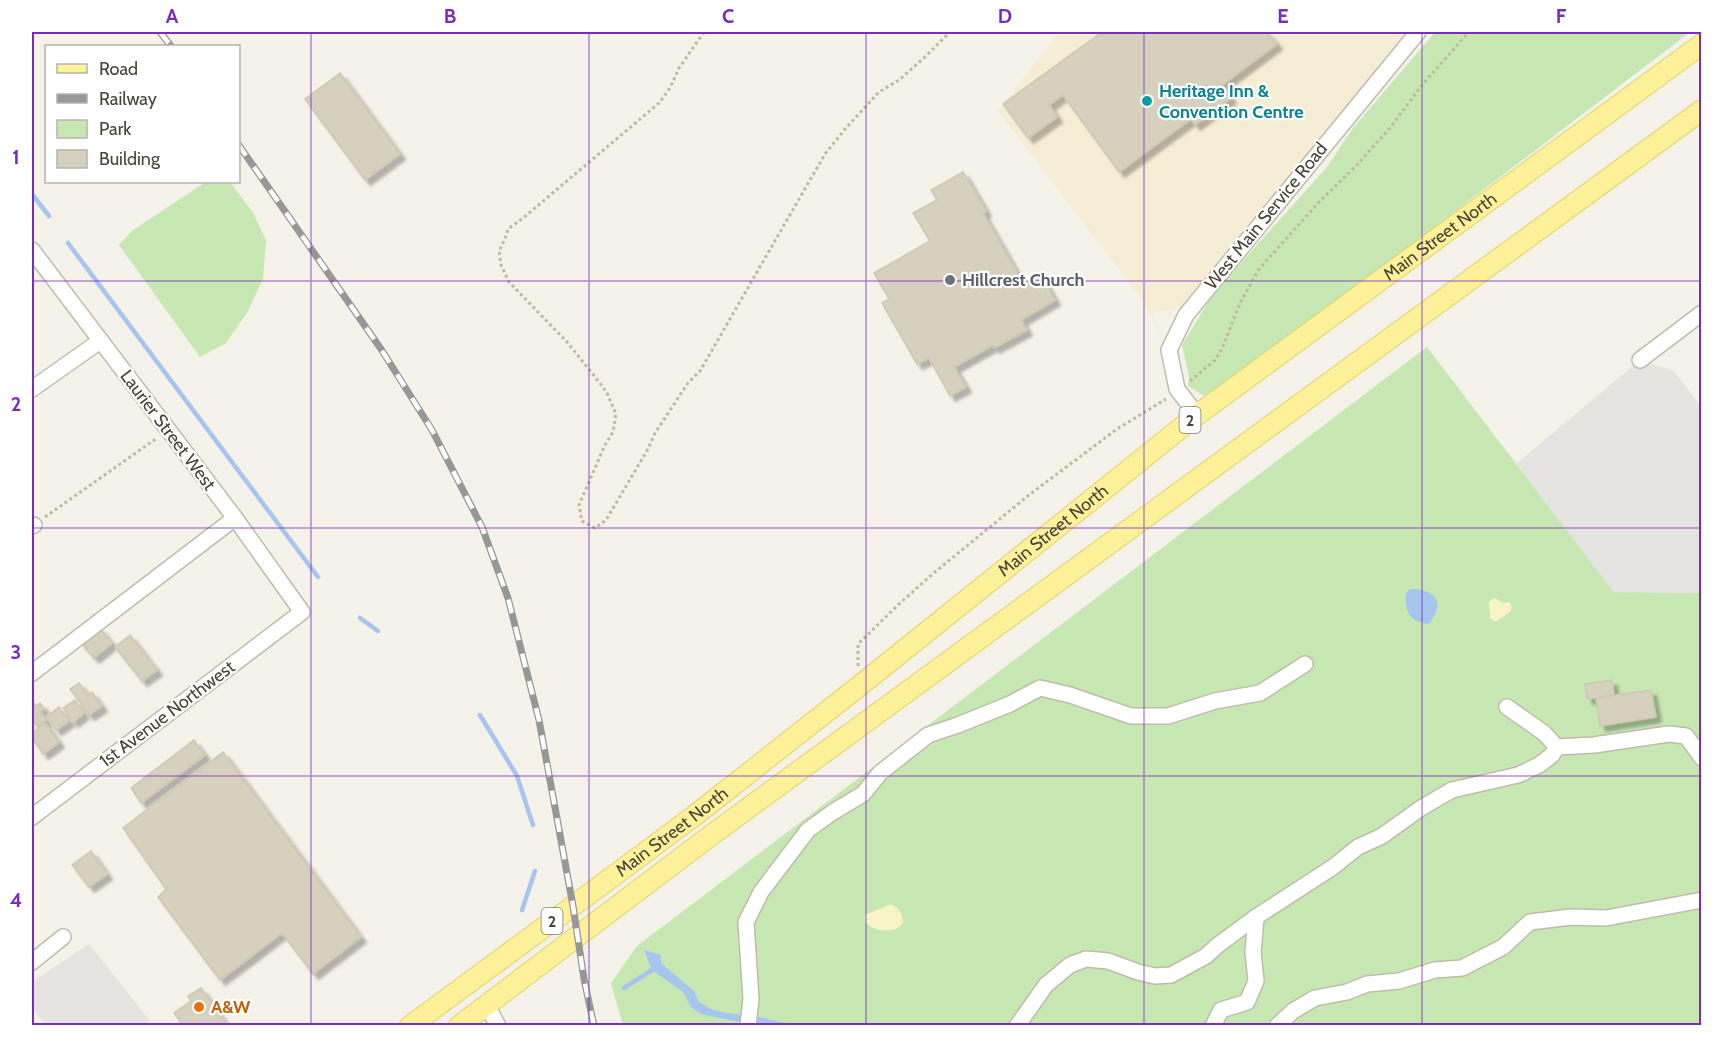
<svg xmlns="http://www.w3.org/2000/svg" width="1733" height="1057" viewBox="0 0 1733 1057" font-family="Cabin,sans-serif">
	<defs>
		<filter id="shadow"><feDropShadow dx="5.5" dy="5.5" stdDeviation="1.5" flood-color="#0004"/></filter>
	</defs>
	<rect width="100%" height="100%" fill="#f4f2e9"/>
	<path fill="#f5edd4" d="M 1059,32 L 1418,32 L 1191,307 L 1151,313 L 1169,350 L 1143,301 L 998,111 Z"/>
	<g fill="#c7e8b2">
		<path d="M 1435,32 L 1690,32 L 1219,392 L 1204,396 L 1188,386 L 1189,377 L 1182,345 L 1213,294 L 1327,167 L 1353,128 Z"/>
		<path d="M 206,182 L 230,182 L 252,211 L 266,240 L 263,279 L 247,313 L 226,343 L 200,357 L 119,245 L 133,230 Z"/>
		<path d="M 1427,347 L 1614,592 L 1701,593 L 1701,1025 L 623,1026 L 611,983 L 637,946 Z"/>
	</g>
	<g fill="#f7f5c5">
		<path d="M 1494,598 L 1504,603 L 1510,602 L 1512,608 L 1509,613 L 1495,622 L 1490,618 L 1489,602 Z"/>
		<path d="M 891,904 C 899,908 903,914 903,923 C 900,926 898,928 895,929 C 884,933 863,929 865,915 Z"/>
	</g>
	<g fill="#e5e4e0">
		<path d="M 1640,360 L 1674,371 L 1701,407 L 1701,593 L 1614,592 L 1516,464 Z"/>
		<path d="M 89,944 L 151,1022 L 151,1025 L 45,1025 L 32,1007 L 32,982 Z"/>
	</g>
	<g fill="#a6c5ef">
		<path d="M 1410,589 C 1427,588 1445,597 1434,616 C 1429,624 1435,618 1428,624 C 1408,621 1405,611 1406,593 Z"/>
		<path d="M 644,950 L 661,955 L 661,963 L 694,991 L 699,1002 L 711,1009 L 726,1013 L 755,1016 L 793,1025 L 753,1025 L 701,1014 L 691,1007 L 683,992 L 652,970 Z"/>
	</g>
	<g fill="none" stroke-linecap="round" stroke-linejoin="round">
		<g stroke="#a6c5ef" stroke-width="4.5">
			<path d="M 32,194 L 49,216"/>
			<path d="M 68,243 L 318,577"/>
			<path d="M 360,618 L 378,631"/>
			<path d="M 480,715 L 517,776 L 533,825"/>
			<path d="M 522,910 L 535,871"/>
			<path d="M 624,988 L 652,970"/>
		</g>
	</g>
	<g fill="#d6d0be" stroke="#d0c9b1" stroke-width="1.5" filter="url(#shadow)">
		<path d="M 1102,32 L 1267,32 L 1277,44 L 1222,85 L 1231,98 L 1195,125 L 1191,119 L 1119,172 L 1063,95 L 1049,105 L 1057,117 L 1028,138 L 1003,104 Z"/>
		<path d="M 340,73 L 400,154 L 365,180 L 305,99 Z"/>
		<path d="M 963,172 L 986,211 L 983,213 L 1024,285 L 1041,275 L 1055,300 L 1021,320 L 1027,330 L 994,348 L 993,345 L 954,367 L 966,387 L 950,396 L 929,358 L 917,364 L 882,303 L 889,299 L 874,273 L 930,241 L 913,213 L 937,200 L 931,190 Z"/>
		<path d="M 100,628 L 112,643 L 94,658 L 81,643 Z"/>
		<path d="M 130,635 L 157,670 L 142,681 L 115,647 Z"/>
		<path d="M 1612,680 L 1614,695 L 1587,699 L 1585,684 Z"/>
		<path d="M 79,683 L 88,695 L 92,692 L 102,706 L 89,715 L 70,689 Z"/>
		<path d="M 1651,690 L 1656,717 L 1600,726 L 1596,698 Z"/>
		<path d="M 75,700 L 84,713 L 73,722 L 63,708 Z"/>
		<path d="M 33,702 L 36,706 L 40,703 L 44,708 L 40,711 L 46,720 L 37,727 L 32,720 L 32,704 Z"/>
		<path d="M 59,707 L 69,721 L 56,730 L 46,717 Z"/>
		<path d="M 45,723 L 59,742 L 43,754 L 32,738 L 32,733 Z"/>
		<path d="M 194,740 L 205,755 L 141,803 L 131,788 Z"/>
		<path d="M 223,752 L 361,937 L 313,974 L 282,933 L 220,980 L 158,897 L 166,889 L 123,828 Z"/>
		<path d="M 91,851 L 107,874 L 89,887 L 72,865 Z"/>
		<path d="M 201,988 L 228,1026 L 183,1026 L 174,1013 L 191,1001 L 188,996 Z"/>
	</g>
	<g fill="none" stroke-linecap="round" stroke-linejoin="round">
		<defs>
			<g id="minor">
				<path d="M 32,250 L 235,518 L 302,612 L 32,817"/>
				<path d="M 1640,360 L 1702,313"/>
				<path d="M 32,389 L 100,341"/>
				<path d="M 1197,415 L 1177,389 L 1169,350 L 1186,315 L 1418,32"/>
				<path d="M 32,526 L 34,525"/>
				<path d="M 32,673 L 235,518"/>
				<path d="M 1557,747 L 1594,745 L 1669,734 L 1686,736 L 1702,758"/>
				<path d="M 32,962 L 63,937"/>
				<path d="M 487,1005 L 498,1026"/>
				<path d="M 748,1026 L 751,999 L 746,922 L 761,892 L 808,830 L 833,812 L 863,794 L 880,773 L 928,735 L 958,725 L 1010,704 L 1040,688 L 1070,695 L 1131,716 L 1168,716 L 1215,701 L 1260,693 L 1305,664"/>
				<path d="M 1017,1026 L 1046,985 L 1070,965 L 1086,959 L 1108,961 L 1138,972 L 1155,976 L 1171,975 L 1206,956 L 1218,945 L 1256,917 L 1333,867 L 1358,847 L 1382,836 L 1421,808 L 1452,790 L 1518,775 L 1539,765 L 1552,755 L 1557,747 L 1544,733 L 1507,707"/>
				<path d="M 1213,1026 L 1221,1010 L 1247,1002 L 1256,981 L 1253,952 L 1256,917"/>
				<path d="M 1277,1026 L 1293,1011 L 1315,998 L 1347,992 L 1367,984 L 1399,981 L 1435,970 L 1462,968 L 1503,947 L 1530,922 L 1571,917 L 1606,918 L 1702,900"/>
			</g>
			<g id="major">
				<path id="s1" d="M 410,1026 L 573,906 L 694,816 L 858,687 L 1197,415 L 1702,44"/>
				<path d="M 459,1026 L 710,836 L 1702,110"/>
			</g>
		</defs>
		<use href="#minor" stroke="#bfbcab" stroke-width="18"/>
		<use href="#major" stroke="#e2d268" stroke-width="22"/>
		<g stroke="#c1ba9d" stroke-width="3" stroke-dasharray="3 3" stroke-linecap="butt">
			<path d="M 704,32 L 679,68 L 670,88 L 659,103 L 522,219 L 508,229 L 505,239 L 499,251 L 501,265 L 509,282 L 567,342 L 596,378 L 607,393 L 616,414 L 613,432 L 605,445 L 579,505 L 582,521 L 595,528 L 606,520 L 648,449 L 655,433 L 688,383 L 700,371 L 825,154 L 846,128 L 879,92 L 899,80 L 926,56 L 950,32"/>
			<path d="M 1190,381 L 1215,360 L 1222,349 L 1240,303 L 1259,269 L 1320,201 L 1357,165 L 1390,128 L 1422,85 L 1469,32"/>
			<path d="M 45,517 L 157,438"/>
			<path d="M 858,666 L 858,644 L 899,604 L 935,572 L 1029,495 L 1117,429 L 1166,399"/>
		</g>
		<use href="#minor" stroke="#fff" stroke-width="15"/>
		<use href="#major" stroke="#fdf199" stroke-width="20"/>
		<defs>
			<g id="rail">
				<path d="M 160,32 L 171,46"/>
				<path d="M 238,144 L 381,349 L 432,430 L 482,527 L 508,598 L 539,720 L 573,906 L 584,979 L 594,1026"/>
			</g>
		</defs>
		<use href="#rail" stroke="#979797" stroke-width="7"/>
		<use href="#rail" stroke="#fff" stroke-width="4.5" stroke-dasharray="14" stroke-linecap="butt"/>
	</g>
	<path fill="none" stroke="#7b2cbf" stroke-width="1.5" stroke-opacity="0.55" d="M 311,32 L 311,1026M 589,32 L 589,1026M 866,32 L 866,1026M 1144,32 L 1144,1026M 1422,32 L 1422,1026M 32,281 L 1702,281M 32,528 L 1702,528M 32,776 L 1702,776"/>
	<circle fill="#0f9aa8" stroke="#fff" stroke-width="2" cx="1147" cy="101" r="6"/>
	<circle fill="#6b7280" stroke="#fff" stroke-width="2" cx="950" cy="280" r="6"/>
	<circle fill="#e8710a" stroke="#fff" stroke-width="2" cx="199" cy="1007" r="6"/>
	<g text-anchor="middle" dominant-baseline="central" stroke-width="4.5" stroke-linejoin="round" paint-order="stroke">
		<g fill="#fff" stroke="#7f7c73" stroke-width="1.5">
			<rect x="1179.5" y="407" width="21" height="26" rx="4.5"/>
			<rect x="541.5" y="908" width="21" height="26" rx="4.5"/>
		</g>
		<g font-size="16" font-weight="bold" fill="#484437">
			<text x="1190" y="420">2</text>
			<text x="552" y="921">2</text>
		</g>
		<g font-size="18" font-weight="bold" fill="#0d838f" stroke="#fff" text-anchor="start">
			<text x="1159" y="91">Heritage Inn &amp;<tspan x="1159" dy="21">Convention Centre</tspan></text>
		</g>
		<g font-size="18" fill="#484437" stroke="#fff">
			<text transform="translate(1266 216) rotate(-51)">West Main Service Road</text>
			<text stroke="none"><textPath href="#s1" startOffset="1298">Main Street North</textPath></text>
			<text transform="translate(168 430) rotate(53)">Laurier Street West</text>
			<text stroke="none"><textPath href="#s1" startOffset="812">Main Street North</textPath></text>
			<text transform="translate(167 714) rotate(-37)">1st Avenue Northwest</text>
			<text stroke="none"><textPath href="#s1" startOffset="326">Main Street North</textPath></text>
		</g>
		<g font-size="18" font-weight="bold" fill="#5b616d" stroke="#fff" text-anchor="start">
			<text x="962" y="280">Hillcrest Church</text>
		</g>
		<g font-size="18" font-weight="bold" fill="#c56008" stroke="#fff" text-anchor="start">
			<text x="211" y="1007">A&amp;W</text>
		</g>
	</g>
	<rect width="1733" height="1057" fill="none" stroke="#ffffff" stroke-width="66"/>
	<rect x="45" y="45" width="195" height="138" fill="#ffffff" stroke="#b6b4af" stroke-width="1.5"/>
	<rect x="57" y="64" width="30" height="9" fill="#fdf199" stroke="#b6b4af" stroke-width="1.5"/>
	<text x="99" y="75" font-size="18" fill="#484437">Road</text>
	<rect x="57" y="94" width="30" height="9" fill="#979797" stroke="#b6b4af" stroke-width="1.5"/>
	<text x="99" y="105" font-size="18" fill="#484437">Railway</text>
	<rect x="57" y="120" width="30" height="18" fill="#c7e8b2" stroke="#b6b4af" stroke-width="1.5"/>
	<text x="99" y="135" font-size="18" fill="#484437">Park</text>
	<rect x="57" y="150" width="30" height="18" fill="#d6d0be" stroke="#b6b4af" stroke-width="1.5"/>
	<text x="99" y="165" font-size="18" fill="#484437">Building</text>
	<rect x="33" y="33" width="1667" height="991" fill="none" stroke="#7b2cbf" stroke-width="2"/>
	<g font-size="20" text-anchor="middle" font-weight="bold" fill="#7b2cbf">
		<text x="172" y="23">A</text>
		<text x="450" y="23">B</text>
		<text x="728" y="23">C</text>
		<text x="1005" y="23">D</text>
		<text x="1283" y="23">E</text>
		<text x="1561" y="23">F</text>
		<text x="16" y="164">1</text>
		<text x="16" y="411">2</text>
		<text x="16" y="659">3</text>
		<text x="16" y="907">4</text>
	</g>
</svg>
